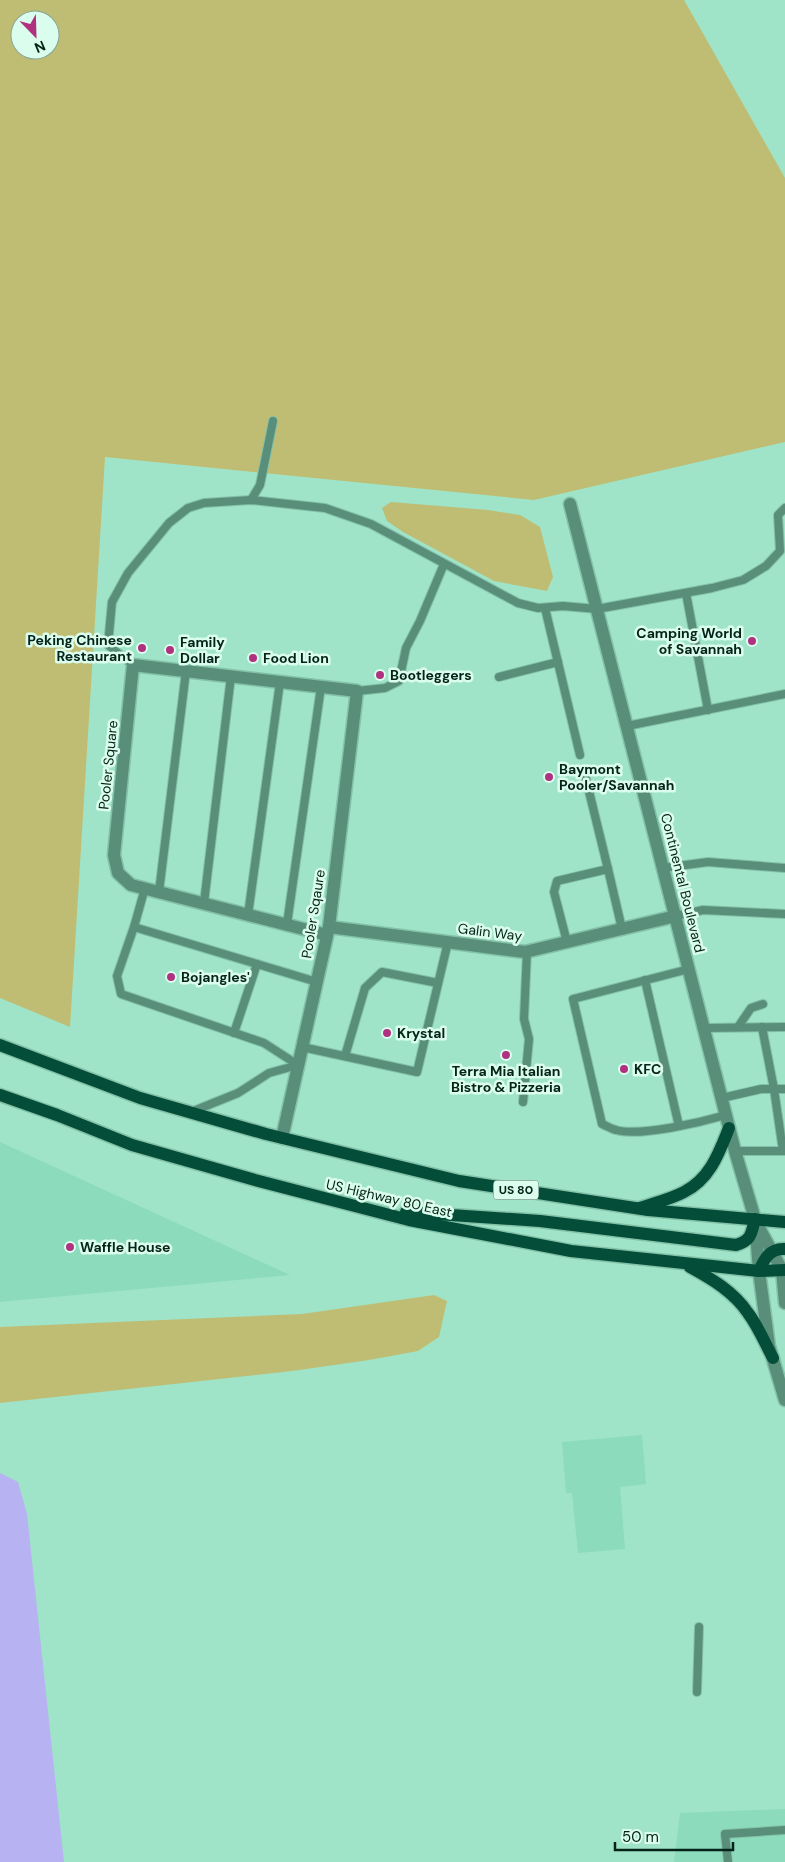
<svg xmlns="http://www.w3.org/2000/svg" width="785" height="1862" viewBox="0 0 785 1862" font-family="'DM Sans',sans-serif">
	<rect width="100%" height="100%" fill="#9fe4c8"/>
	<g fill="#8cdbbc">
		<path d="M 0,1142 L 290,1275 L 0,1302 Z"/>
		<path d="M 642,1435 L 646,1484 L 620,1487 L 625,1549 L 578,1553 L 572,1493 L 566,1493 L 562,1442 Z"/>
		<path d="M 785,1809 L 785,1862 L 674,1862 L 680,1813 Z"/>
	</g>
	<g fill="#bfbd73" fill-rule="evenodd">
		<path d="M 0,0 L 684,0 L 785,178 L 785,442 L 534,500 L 105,457 L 70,1027 L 0,998 ZM 20,20 L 50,20 L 50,50 L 20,50 Z"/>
		<path d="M 391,502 L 488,510 L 520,515 L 540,527 L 553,577 L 547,591 L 494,581 L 403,532 L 387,521 L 382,508 Z"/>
		<path d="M 434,1295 L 447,1301 L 439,1337 L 418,1351 L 369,1360 L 292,1371 L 0,1403 L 0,1327 L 302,1314 Z"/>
	</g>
	<path fill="#b7b2f1" d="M 0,1473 L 18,1482 L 27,1514 L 64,1862 L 0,1862 Z"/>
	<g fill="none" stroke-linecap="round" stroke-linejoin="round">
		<defs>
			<g id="lane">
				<path d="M 251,500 L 260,485 L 273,421"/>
				<path d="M 686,593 L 708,710"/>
				<path d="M 545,608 L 580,755"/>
				<path d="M 133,665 L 108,645 L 112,602 L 128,573 L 169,523 L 188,508 L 204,503 L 251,500 L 325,508 L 371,524 L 518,603 L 538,608 L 563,606 L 597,609 L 712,588 L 743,580 L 766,566 L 780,551 L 778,515 L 785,508"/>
				<path d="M 499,677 L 558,662"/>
				<path d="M 357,691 L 385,688 L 399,681 L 406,648 L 420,621 L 444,564"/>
				<path d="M 627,726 L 785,694"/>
				<path d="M 586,779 L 608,869"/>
				<path d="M 663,868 L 708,862 L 785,868"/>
				<path d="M 159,892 L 186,671"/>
				<path d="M 204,903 L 231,676"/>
				<path d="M 248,915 L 280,682"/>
				<path d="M 676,916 L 703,910 L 785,914"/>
				<path d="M 287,924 L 321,687"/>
				<path d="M 134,927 L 145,888"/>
				<path d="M 567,942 L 554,892 L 557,881 L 608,869 L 622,929"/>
				<path d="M 689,969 L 573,999 L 602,1124 C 607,1126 611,1129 616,1130 C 640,1137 702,1122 726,1115"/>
				<path d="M 645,980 L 679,1126"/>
				<path d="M 738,1027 L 751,1008 L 763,1004"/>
				<path d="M 762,1027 L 774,1089 L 783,1151"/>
				<path d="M 704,1028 L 785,1027"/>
				<path d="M 234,1033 L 257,964"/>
				<path d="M 302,1047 L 417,1072 L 448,942"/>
				<path d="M 345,1056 L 365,988 L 382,972 L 438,983"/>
				<path d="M 298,1065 L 264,1043 L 121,994 L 117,976 L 134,927 L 317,982"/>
				<path d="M 722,1098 L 761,1089 L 785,1089"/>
				<path d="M 523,1102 L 529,1039 L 524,1019 L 527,951"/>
				<path d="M 191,1112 L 238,1093 L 269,1073 L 298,1065"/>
				<path d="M 735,1151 L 785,1151"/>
				<path d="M 697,1692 L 699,1627"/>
				<path d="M 728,1862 L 725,1834 L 785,1830"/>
			</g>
			<g id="street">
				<path d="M 570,504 L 735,1151 L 755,1219 L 759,1271 L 769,1346 L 785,1400"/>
				<path d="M 329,927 L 525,952 L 676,916"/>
				<path d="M 282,1138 L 329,927 L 357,691 L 133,665 L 114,855 L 118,873 L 131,885 L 327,935"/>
				<path d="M 757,1224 L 782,1270 L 785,1303"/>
			</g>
			<g id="primary">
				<path d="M 0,1045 L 140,1098 L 266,1134 L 459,1181 L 648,1210 L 785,1222"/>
				<path d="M 0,1095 L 57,1115 L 132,1145 L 255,1180 L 409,1220 L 571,1251 L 759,1271 L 785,1270"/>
				<path d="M 640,1208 C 654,1203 671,1199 684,1192 C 710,1179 719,1153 729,1128"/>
				<path d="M 406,1212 L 540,1221 L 736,1245 C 752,1240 751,1234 755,1219"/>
				<path d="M 690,1267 C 712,1279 734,1292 748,1313 C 758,1326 765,1343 773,1358"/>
				<path d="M 759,1271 C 764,1259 770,1248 785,1249"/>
			</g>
		</defs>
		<use href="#lane" stroke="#83c1a8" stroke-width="10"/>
		<use href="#street" stroke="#83c1a8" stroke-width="15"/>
		<use href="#primary" stroke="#83c1a8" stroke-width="15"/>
		<use href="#lane" stroke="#598f7a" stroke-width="8"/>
		<use href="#street" stroke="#598f7a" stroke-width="12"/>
		<use href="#primary" stroke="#044e39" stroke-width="12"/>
	</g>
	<g fill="#b0317f" stroke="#dbfdee" stroke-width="2">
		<circle cx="752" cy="641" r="5"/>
		<circle cx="142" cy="648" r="5"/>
		<circle cx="170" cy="650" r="5"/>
		<circle cx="253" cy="658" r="5"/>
		<circle cx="380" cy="675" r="5"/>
		<circle cx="549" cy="777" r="5"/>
		<circle cx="171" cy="977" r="5"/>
		<circle cx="387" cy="1033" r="5"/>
		<circle cx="506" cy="1055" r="5"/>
		<circle cx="624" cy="1069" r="5"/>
		<circle cx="70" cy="1247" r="5"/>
	</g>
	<g text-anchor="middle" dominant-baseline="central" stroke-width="5" stroke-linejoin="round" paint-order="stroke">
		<rect fill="#dbfdee" stroke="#466459" stroke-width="1" x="493.5" y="1180.5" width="45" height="19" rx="4"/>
		<g font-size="12" font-weight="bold" fill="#062319">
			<text x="516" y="1190">US 80</text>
		</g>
		<g font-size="14" font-weight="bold" fill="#062319" stroke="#dbfdee" text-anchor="start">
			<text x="742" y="633" text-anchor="end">Camping World<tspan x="742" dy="16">of Savannah</tspan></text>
			<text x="132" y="640" text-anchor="end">Peking Chinese<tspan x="132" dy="16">Restaurant</tspan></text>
			<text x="180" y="642">Family<tspan x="180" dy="16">Dollar</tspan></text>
			<text x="263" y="658">Food Lion</text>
			<text x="390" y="675">Bootleggers</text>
			<text x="559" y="769">Baymont<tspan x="559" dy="16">Pooler/Savannah</tspan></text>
			<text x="181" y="977">Bojangles'</text>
			<text x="397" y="1033">Krystal</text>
			<text x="634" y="1069">KFC</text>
			<text x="506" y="1071" text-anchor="middle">Terra Mia Italian<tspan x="506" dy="16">Bistro &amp; Pizzeria</tspan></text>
			<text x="80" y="1247">Waffle House</text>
		</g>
		<g font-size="14" fill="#062319" stroke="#dbfdee">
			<text transform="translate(108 765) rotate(-84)">Pooler Square</text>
			<text transform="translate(683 883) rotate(76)">Continental Boulevard</text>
			<text transform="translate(313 914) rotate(-81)">Pooler Sqaure</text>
			<text transform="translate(490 932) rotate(7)">Galin Way</text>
			<text transform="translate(389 1198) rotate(13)">US Highway 80 East</text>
		</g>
	</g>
	<g transform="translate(35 35) rotate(157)"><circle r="24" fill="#dbfdee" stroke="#86a699"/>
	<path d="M0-4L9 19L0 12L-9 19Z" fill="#b0317f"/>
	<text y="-8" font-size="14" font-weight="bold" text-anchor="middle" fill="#062319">N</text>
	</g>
	<path d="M615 1842v8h118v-8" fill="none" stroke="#062319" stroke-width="2.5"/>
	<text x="622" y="1842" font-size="15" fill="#062319" stroke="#dbfdee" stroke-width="4" paint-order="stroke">50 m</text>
</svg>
